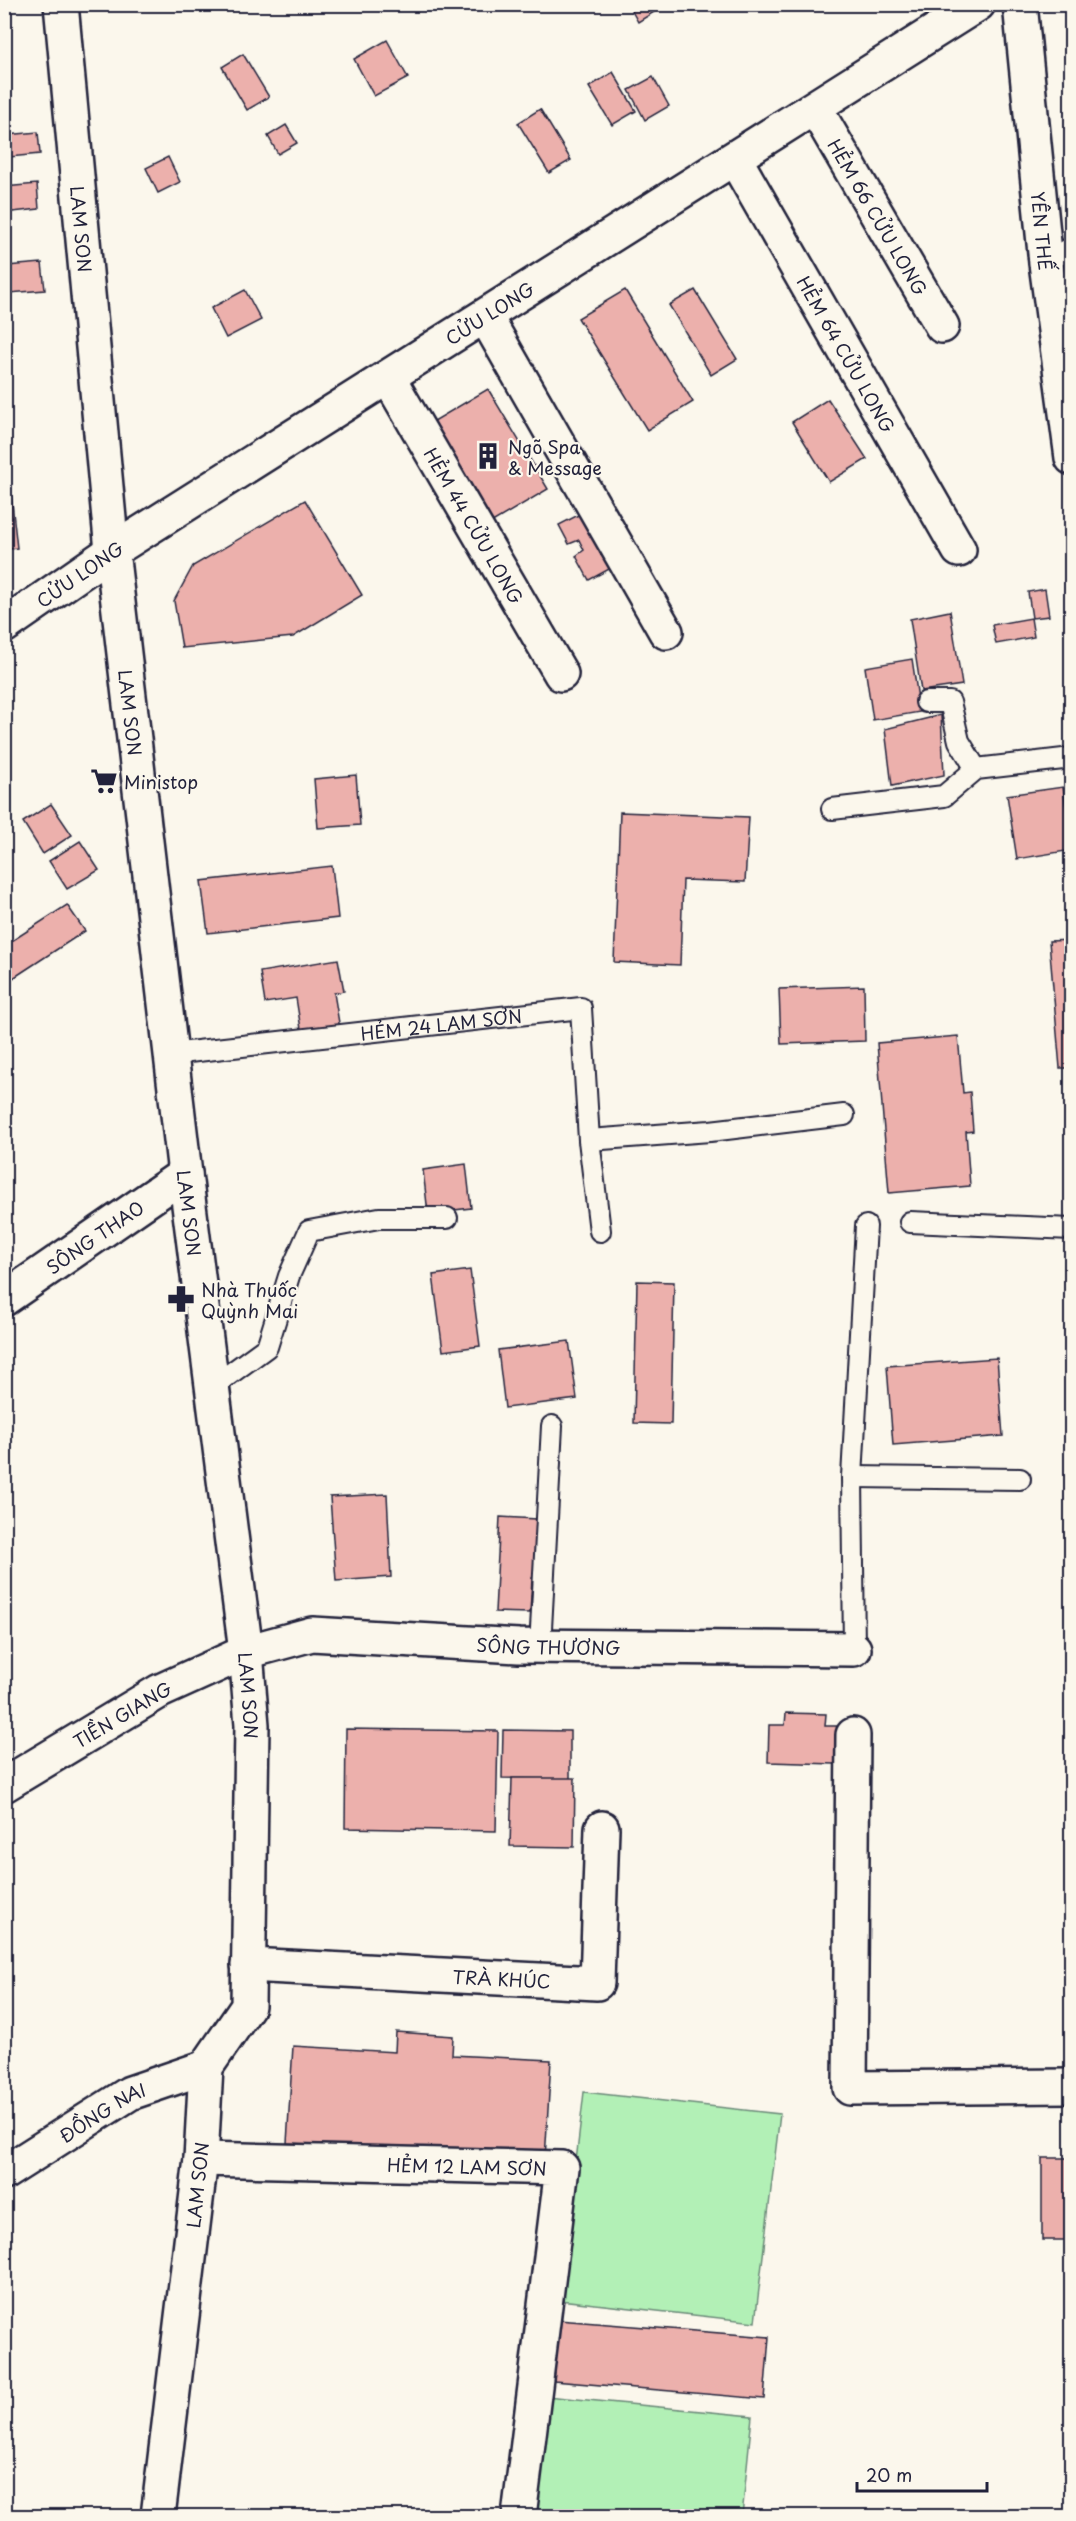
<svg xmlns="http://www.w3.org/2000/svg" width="1076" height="2521" viewBox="0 0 1076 2521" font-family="'Playpen Sans',sans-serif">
	<rect width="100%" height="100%" fill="#fbf7ec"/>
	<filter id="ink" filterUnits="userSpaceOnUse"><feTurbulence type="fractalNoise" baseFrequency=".0167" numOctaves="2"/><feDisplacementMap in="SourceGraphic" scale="12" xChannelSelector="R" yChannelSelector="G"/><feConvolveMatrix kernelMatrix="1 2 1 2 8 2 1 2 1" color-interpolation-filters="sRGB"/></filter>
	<g filter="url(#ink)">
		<g fill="#b2f0b6" stroke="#6a8978" stroke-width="1.5">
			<path d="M 584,2092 L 780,2114 L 755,2322 L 560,2300 Z"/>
			<path d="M 546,2396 L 752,2416 L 742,2516 L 534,2516 Z"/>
		</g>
		<g fill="#ecb0ac" stroke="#22223b" stroke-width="1.5">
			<path d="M 628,4 L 667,4 L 638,22 Z"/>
			<path d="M 387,40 L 408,78 L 374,96 L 354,59 Z"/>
			<path d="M 243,54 L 269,97 L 247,110 L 222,67 Z"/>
			<path d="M 613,72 L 636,111 L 612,125 L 589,87 Z"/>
			<path d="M 653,77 L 669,106 L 645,120 L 629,90 Z"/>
			<path d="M 540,109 L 571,160 L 549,173 L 518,123 Z"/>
			<path d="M 286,125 L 297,143 L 278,154 L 268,136 Z"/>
			<path d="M 38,132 L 40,154 L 9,157 L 7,135 Z"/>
			<path d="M 168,157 L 180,182 L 158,193 L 146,168 Z"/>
			<path d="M 37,184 L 39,209 L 4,213 L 4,187 Z"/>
			<path d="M 42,263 L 45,290 L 9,293 L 7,266 Z"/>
			<path d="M 245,290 L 261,320 L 226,338 L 211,308 Z"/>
			<path d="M 625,290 L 693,402 L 647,430 L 578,318 Z"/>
			<path d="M 695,290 L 737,359 L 711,375 L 669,305 Z"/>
			<path d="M 488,389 L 548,489 L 489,524 L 429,424 Z"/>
			<path d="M 828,399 L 867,459 L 829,482 L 792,422 Z"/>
			<path d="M 8,467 L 17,548 L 4,550 L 4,468 Z"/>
			<path d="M 305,500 L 362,595 L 293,637 L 182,648 L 174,601 L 193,566 Z"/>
			<path d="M 584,512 L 613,567 L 589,580 L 576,556 L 584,550 L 579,540 L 569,544 L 559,525 Z"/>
			<path d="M 1045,589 L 1049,616 L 1032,618 L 1028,592 Z"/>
			<path d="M 950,611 L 962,685 L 921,691 L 910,619 Z"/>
			<path d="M 1031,618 L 1034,637 L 996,644 L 992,625 Z"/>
			<path d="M 912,659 L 920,712 L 873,720 L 865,667 Z"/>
			<path d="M 941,715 L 944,775 L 892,786 L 885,729 Z"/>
			<path d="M 356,775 L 360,825 L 318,828 L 314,779 Z"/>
			<path d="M 1063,787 L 1072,850 L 1017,859 L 1007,795 Z"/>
			<path d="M 51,804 L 72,835 L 43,854 L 23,822 Z"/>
			<path d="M 620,812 L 749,817 L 745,882 L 683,880 L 680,965 L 614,962 Z"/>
			<path d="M 80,841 L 99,870 L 67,889 L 49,861 Z"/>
			<path d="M 332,866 L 338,918 L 208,933 L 201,881 Z"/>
			<path d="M 67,905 L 85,931 L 4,984 L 4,946 Z"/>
			<path d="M 1072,940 L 1072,1068 L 1060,1068 L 1049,941 Z"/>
			<path d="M 338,959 L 344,991 L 334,993 L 340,1029 L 302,1035 L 296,998 L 265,1003 L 260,972 Z"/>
			<path d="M 864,986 L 865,1041 L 781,1044 L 779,989 Z"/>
			<path d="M 958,1036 L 963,1093 L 970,1092 L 973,1131 L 966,1132 L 970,1186 L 889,1193 L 877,1043 Z"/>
			<path d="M 466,1164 L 471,1208 L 428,1213 L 423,1170 Z"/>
			<path d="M 470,1270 L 480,1346 L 443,1351 L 433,1275 Z"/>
			<path d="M 637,1281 L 674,1282 L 671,1424 L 634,1423 Z"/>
			<path d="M 569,1341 L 577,1399 L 505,1408 L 498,1350 Z"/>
			<path d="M 997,1358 L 1003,1436 L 893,1445 L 887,1366 Z"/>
			<path d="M 387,1494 L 391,1577 L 336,1581 L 330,1497 Z"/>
			<path d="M 500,1517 L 555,1520 L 552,1579 L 532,1578 L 530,1613 L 495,1612 Z"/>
			<path d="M 786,1713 L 826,1714 L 825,1726 L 837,1726 L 835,1764 L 768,1762 L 769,1725 L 785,1725 Z"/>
			<path d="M 346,1729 L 498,1731 L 496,1831 L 345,1828 Z"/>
			<path d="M 503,1730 L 570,1731 L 570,1779 L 502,1778 Z"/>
			<path d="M 512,1778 L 575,1778 L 574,1847 L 510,1846 Z"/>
			<path d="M 396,2032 L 453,2036 L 452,2055 L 551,2060 L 545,2159 L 287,2143 L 293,2046 L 395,2052 Z"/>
			<rect x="1042" y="2158" width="30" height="82"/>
			<path d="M 558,2320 L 769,2337 L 764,2399 L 554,2381 Z"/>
		</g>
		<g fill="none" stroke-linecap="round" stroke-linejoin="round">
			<defs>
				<g id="lane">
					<path d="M 1046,263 L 1072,247"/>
					<path d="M 926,702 L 950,702 L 959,741 L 976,769"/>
					<path d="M 832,809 L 944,796 L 976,769 L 1072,758"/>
					<path id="s1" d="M 171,1054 L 581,1008 L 589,1140 L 600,1231"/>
					<path d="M 589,1140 L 710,1131 L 844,1115"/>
					<path d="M 910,1222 L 1072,1229"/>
					<path d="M 212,1387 L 267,1347 L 289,1276 L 309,1231 L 379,1218 L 447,1218"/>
					<path d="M 852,1477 L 1020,1479"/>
					<path d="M 540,1647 L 552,1426"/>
					<path d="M 854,1649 L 852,1477 L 866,1226"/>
				</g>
				<g id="street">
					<path id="s2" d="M 61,4 L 112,551 L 185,1174 L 246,1652 L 252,1725 L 248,2006 L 206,2067 L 201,2159 L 158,2516"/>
					<path id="s3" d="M 1020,4 L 1046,263 L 1072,458"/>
					<path id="s4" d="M 815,108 L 942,326"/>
					<path id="s5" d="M 735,159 L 959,550"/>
					<path d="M 485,316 L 666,632"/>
					<path id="s6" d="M 388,377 L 561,674"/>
					<path id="s7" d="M 4,626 L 112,551 L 978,4"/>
					<path id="s8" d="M 4,1299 L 185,1174"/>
					<path d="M 853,1735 L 850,2088 L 1072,2086"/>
					<path id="s9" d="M 4,1785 L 160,1691 L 246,1652 L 312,1634 L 519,1646 L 854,1649"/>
					<path id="s10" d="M 248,1965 L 597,1983 L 602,1828"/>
					<path id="s11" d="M 201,2159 L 562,2168 L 519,2516"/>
					<path id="s12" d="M 4,2173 L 130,2093 L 206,2067"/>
				</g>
			</defs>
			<use href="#lane" stroke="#22223b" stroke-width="24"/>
			<use href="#street" stroke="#22223b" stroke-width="38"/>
			<use href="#lane" stroke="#fbf7ec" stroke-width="20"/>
			<use href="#street" stroke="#fbf7ec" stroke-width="33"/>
		</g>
	</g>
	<defs>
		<symbol id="building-bare" viewBox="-9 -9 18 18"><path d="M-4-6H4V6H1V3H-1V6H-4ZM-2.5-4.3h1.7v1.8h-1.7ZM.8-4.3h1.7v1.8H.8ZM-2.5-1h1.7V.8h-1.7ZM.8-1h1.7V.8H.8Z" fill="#22223b" stroke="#fbf7ec" stroke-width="2.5" paint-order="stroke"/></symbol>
		<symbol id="supermarket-bare" viewBox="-9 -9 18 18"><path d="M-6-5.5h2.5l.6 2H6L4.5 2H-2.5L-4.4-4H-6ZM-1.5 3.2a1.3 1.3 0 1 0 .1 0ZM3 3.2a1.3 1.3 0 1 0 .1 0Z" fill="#22223b" stroke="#fbf7ec" stroke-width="2.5" paint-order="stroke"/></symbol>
		<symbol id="pharmacy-bare" viewBox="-9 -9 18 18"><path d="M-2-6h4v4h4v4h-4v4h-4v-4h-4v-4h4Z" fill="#22223b" stroke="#fbf7ec" stroke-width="2.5" paint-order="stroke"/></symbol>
	</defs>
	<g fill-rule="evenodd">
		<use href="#building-bare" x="469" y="437" width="38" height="38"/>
		<use href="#supermarket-bare" x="85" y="762" width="38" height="38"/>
		<use href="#pharmacy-bare" x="162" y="1280" width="38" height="38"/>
	</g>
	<g text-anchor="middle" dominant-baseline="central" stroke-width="4.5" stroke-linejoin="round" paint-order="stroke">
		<g font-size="18" fill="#22223b" stroke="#fbf7ec">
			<text stroke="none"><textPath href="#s4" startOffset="126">HẺM 66 CỬU LONG</textPath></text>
			<text stroke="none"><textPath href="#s2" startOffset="226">LAM SON</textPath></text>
			<text stroke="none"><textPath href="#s3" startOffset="228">YÊN THẾ</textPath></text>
			<text stroke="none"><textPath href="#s7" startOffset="578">CỬU LONG</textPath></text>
			<text stroke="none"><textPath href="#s5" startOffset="225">HẺM 64 CỬU LONG</textPath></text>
			<text stroke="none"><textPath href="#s6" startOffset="172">HẺM 44 CỬU LONG</textPath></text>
			<text stroke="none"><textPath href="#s7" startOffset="92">CỬU LONG</textPath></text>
			<text stroke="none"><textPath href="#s2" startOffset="712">LAM SON</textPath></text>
			<text stroke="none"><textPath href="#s1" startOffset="272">HẺM 24 LAM SƠN</textPath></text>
			<text stroke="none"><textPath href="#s2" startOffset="1216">LAM SON</textPath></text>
			<text stroke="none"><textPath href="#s8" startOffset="110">SÔNG THAO</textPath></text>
			<text stroke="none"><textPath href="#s9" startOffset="582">SÔNG THƯƠNG</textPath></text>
			<text stroke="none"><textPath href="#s2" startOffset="1702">LAM SON</textPath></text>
			<text stroke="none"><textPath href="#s9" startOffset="138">TIỀN GIANG</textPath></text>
			<text stroke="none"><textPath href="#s10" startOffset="254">TRÀ KHÚC</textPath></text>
			<text stroke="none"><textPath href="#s12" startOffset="116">ĐỒNG NAI</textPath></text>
			<text stroke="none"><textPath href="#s11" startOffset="266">HẺM 12 LAM SƠN</textPath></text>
			<text transform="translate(197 2185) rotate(-84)">LAM SON</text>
		</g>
		<g font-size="18" fill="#22223b" stroke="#fbf7ec" text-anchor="start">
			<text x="508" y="446">Ngõ Spa<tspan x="508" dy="21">&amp; Message</tspan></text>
			<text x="124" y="781">Ministop</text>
			<text x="201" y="1289">Nhà Thuốc<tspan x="201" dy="21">Quỳnh Mai</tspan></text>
		</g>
	</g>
	<rect width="1076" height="2521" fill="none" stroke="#fbf7ec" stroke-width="24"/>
	<rect x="12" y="12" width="1052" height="2497" fill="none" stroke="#22223b" stroke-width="2" filter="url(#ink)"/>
	<path d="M857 2482v9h130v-9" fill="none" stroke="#22223b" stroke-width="3"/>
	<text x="866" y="2482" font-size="18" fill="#22223b" stroke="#fbf7ec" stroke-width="4.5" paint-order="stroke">20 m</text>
</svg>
